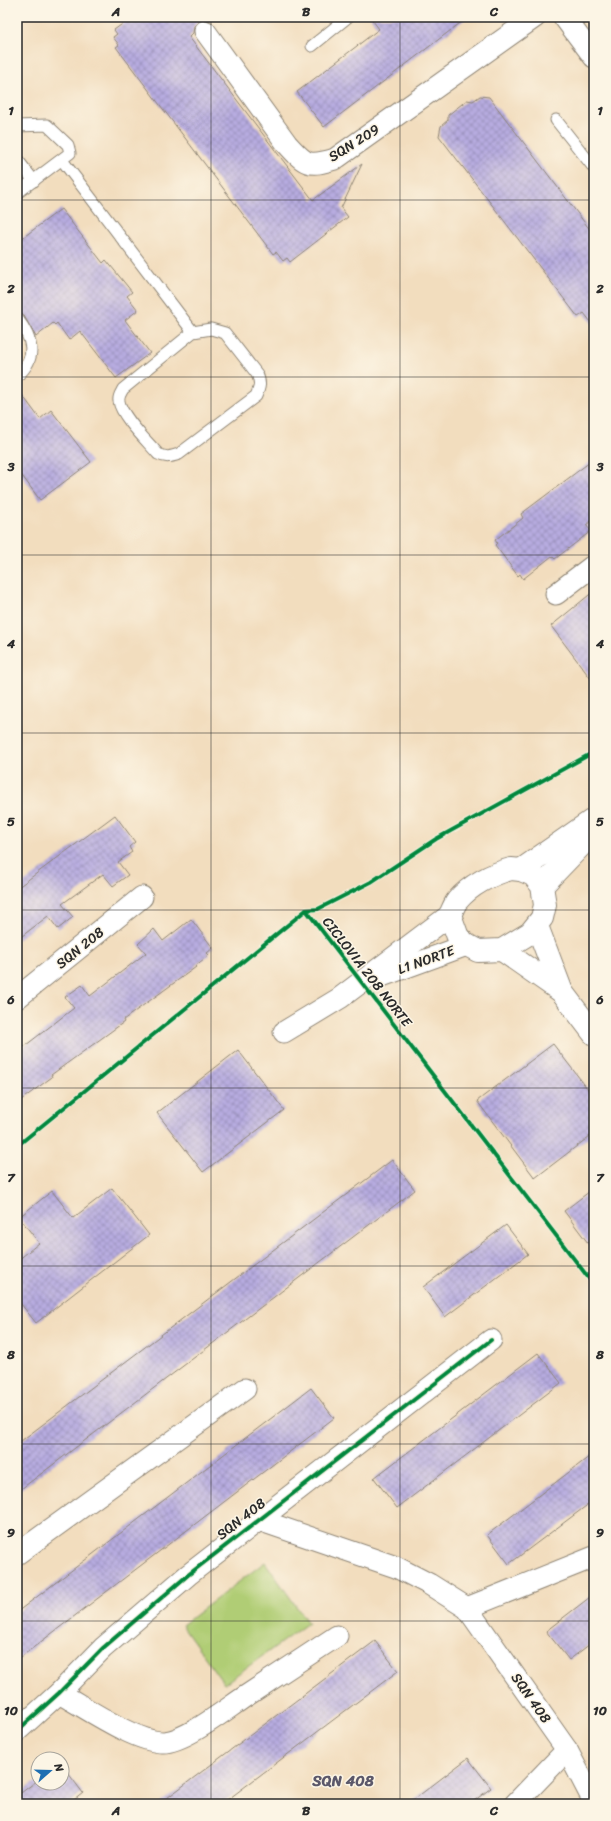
<svg xmlns="http://www.w3.org/2000/svg" width="611" height="1821" viewBox="0 0 611 1821" font-family="Sriracha,sans-serif">
	<defs>
		<pattern id="building-cross-hatch" width="8" height="8" patternUnits="userSpaceOnUse"><rect width="8" height="8" fill="#b7ace0"/><path d="M0 0l8 8M0 8l8-8" fill="none" stroke="#958cb6"/></pattern>
	</defs>
	<rect width="100%" height="100%" fill="#fcf5e5"/>
	<filter id="ink" filterUnits="userSpaceOnUse"><feTurbulence type="fractalNoise" baseFrequency=".025" numOctaves="2"/><feDisplacementMap in="SourceGraphic" scale="8" xChannelSelector="R" yChannelSelector="G"/><feConvolveMatrix kernelMatrix="1 2 1 2 8 2 1 2 1" color-interpolation-filters="sRGB"/></filter>
	<filter id="wash" filterUnits="userSpaceOnUse"><feTurbulence type="fractalNoise" baseFrequency=".012" numOctaves="4" result="noise"/><feDisplacementMap in="SourceGraphic" scale="16" xChannelSelector="R" yChannelSelector="G"/><feGaussianBlur stdDeviation="0.9" result="paint"/><feColorMatrix in="noise" values="0 0 0 0 0 0 0 0 0 0 0 0 0 0 0 0 0 1.4 0 .05"/><feComposite in="paint" operator="in"/></filter>
	<g filter="url(#wash)">
		<rect width="100%" height="100%" fill="#f2ddbe"/>
		<path fill="#b0cd74" stroke="#6e7c50" d="M 265,1562 L 308,1623 L 224,1684 L 182,1625 Z"/>
		<g id="blocks">
			<g fill="url(#building-cross-hatch)">
				<path d="M 132,17 L 215,17 L 210,20 L 204,19 L 198,22 L 194,26 L 193,33 L 189,37 L 313,200 L 362,164 L 341,208 L 348,217 L 290,262 L 287,258 L 283,261 L 276,252 L 273,254 L 116,47 L 119,45 L 113,37 L 117,34 L 114,30 Z"/>
				<path d="M 370,17 L 468,17 L 324,127 L 297,92 L 379,29 Z"/>
				<path d="M 480,96 L 489,97 L 594,235 L 594,326 L 584,313 L 578,317 L 439,136 L 441,126 L 448,120 L 448,115 L 467,100 L 473,101 Z"/>
				<path d="M 61,209 L 103,263 L 106,260 L 132,292 L 127,296 L 138,310 L 125,320 L 150,353 L 116,378 L 80,331 L 69,340 L 57,323 L 55,325 L 53,323 L 36,337 L 23,314 L 17,311 L 17,242 Z"/>
				<path d="M 17,388 L 40,419 L 51,410 L 91,462 L 40,500 L 17,469 Z"/>
				<path d="M 594,459 L 594,519 L 586,525 L 591,531 L 555,559 L 552,556 L 523,579 L 520,574 L 518,576 L 495,545 L 497,543 L 495,540 L 523,518 L 521,514 Z"/>
				<path d="M 594,591 L 594,683 L 551,626 Z"/>
				<path d="M 115,815 L 135,842 L 129,847 L 132,852 L 118,862 L 128,875 L 113,886 L 103,874 L 62,904 L 73,917 L 58,929 L 48,916 L 17,940 L 17,888 Z"/>
				<path d="M 191,919 L 213,948 L 207,953 L 209,955 L 195,966 L 196,967 L 123,1020 L 124,1022 L 51,1075 L 52,1077 L 17,1103 L 17,1052 L 74,1008 L 65,997 L 82,985 L 90,996 L 146,953 L 138,944 L 154,929 L 163,941 Z"/>
				<path d="M 553,1044 L 594,1097 L 594,1133 L 535,1178 L 477,1101 Z"/>
				<path d="M 238,1050 L 284,1110 L 203,1172 L 157,1113 Z"/>
				<path d="M 392,1160 L 415,1190 L 17,1492 L 17,1444 Z"/>
				<path d="M 112,1188 L 149,1235 L 36,1323 L 17,1299 L 17,1261 L 39,1243 L 19,1217 L 52,1191 L 73,1218 Z"/>
				<path d="M 594,1188 L 594,1251 L 564,1211 Z"/>
				<path d="M 506,1225 L 528,1254 L 445,1317 L 423,1287 Z"/>
				<path d="M 538,1353 L 561,1383 L 397,1508 L 374,1478 Z"/>
				<path d="M 311,1388 L 334,1418 L 17,1660 L 17,1612 Z"/>
				<path d="M 594,1453 L 594,1500 L 509,1564 L 487,1535 Z"/>
				<path d="M 594,1594 L 594,1641 L 569,1660 L 546,1631 Z"/>
				<path d="M 375,1641 L 398,1671 L 222,1804 L 159,1804 Z"/>
				<path d="M 468,1758 L 491,1788 L 470,1804 L 408,1804 Z"/>
				<path d="M 62,1765 L 83,1793 L 69,1804 L 17,1804 L 17,1796 L 38,1780 L 38,1783 L 62,1783 Z"/>
			</g>
		</g>
	</g>
	<g filter="url(#ink)">
		<use href="#blocks" fill-opacity="0" stroke="#8e8474" stroke-width="1"/>
		<g fill="none" stroke-linecap="round" stroke-linejoin="round">
			<defs>
				<g id="service">
					<path d="M 312,46 L 348,17"/>
					<path d="M 556,120 L 594,168"/>
					<path d="M 17,126 L 47,125 L 68,145 L 70,153 L 17,193"/>
					<path d="M 17,159 L 34,181"/>
					<path d="M 62,160 L 193,332"/>
					<path d="M 17,318 C 32,338 39,357 17,376"/>
					<path d="M 211,329 L 225,333 L 257,374 C 261,383 260,387 256,396 L 179,454 C 170,457 166,458 158,454 C 147,441 121,416 119,401 C 118,396 121,393 123,389 L 193,332 Z"/>
				</g>
				<g id="minor">
					<path d="M 564,17 L 594,57"/>
					<path d="M 205,31 L 287,144 C 306,165 308,167 335,159 L 535,17"/>
					<path d="M 556,594 L 594,565"/>
					<path d="M 382,976 L 467,945"/>
					<path d="M 17,998 L 142,897"/>
					<path d="M 284,1032 L 340,998 L 450,915"/>
					<path d="M 259,1520 L 396,1567 L 429,1584 L 467,1608 L 567,1750 L 594,1802"/>
					<path d="M 17,1554 L 245,1389"/>
					<path d="M 467,1608 L 594,1557"/>
					<path d="M 59,1693 C 85,1707 135,1742 163,1742 C 185,1742 226,1709 246,1696 C 276,1676 307,1656 337,1636"/>
					<path d="M 17,1731 L 59,1693 L 103,1648 L 188,1575 L 491,1340"/>
					<path d="M 515,1804 L 567,1750"/>
				</g>
				<g id="tertiary">
					<path d="M 511,869 L 521,870 L 533,875 L 542,886 L 545,905 L 542,918 L 530,933 L 502,950 L 478,951 L 467,945 L 458,937 L 450,915 C 452,911 454,905 457,901 C 470,885 492,874 511,869 Z"/>
					<path d="M 521,870 L 594,819"/>
					<path d="M 542,886 L 594,832"/>
					<path d="M 537,926 L 562,992"/>
					<path d="M 502,950 L 562,992 L 594,1034"/>
				</g>
			</defs>
			<use href="#service" stroke="#8e8474" stroke-width="13"/>
			<use href="#minor" stroke="#8e8474" stroke-width="23"/>
			<use href="#tertiary" stroke="#8e8474" stroke-width="24"/>
			<use href="#service" stroke="#fff" stroke-width="11"/>
			<use href="#minor" stroke="#fff" stroke-width="21"/>
			<use href="#tertiary" stroke="#fff" stroke-width="22"/>
			<defs>
				<g id="cycleway">
					<path d="M 306,910 L 318,909 L 371,882 L 436,839 L 594,752"/>
					<path d="M 17,1146 L 306,910 L 594,1285"/>
					<path d="M 17,1731 L 59,1693 L 103,1648 L 188,1575 L 491,1340"/>
				</g>
			</defs>
			<use href="#cycleway" stroke="#fcf5e5" stroke-width="6"/>
			<use href="#cycleway" stroke="#00873e" stroke-width="4"/>
		</g>
	</g>
	<path fill="none" stroke="#2b2b2b" stroke-width="1" stroke-opacity="0.55" d="M 211,17 L 211,1804M 400,17 L 400,1804M 17,200 L 594,200M 17,377 L 594,377M 17,555 L 594,555M 17,733 L 594,733M 17,910 L 594,910M 17,1088 L 594,1088M 17,1266 L 594,1266M 17,1444 L 594,1444M 17,1621 L 594,1621"/>
	<g text-anchor="middle" dominant-baseline="central" stroke-width="3" stroke-linejoin="round" paint-order="stroke">
		<g font-size="14" fill="#2b2b2b" stroke="#fcf5e5">
			<text transform="translate(354 143) rotate(-32)">SQN 209</text>
			<text transform="translate(80 948) rotate(-39)">SQN 208</text>
			<text transform="translate(426 960) rotate(-20)">L1 NORTE</text>
			<text transform="translate(367 972) rotate(52)">CICLOVIA 208 NORTE</text>
			<text transform="translate(241 1519) rotate(-38)">SQN 408</text>
			<text transform="translate(531 1698) rotate(55)">SQN 408</text>
		</g>
		<g font-size="15" font-weight="bold" fill="#5c586a" stroke="#fcf5e5">
			<text x="343" y="1781">SQN 408</text>
		</g>
	</g>
	<rect width="611" height="1821" fill="none" stroke="#fcf5e5" stroke-width="44"/>
	<g transform="translate(50 1771) rotate(70)"><circle r="19" fill="#fcf5e5" stroke="#a8a49b"/>
	<path d="M0-3L7 15L0 10L-7 15Z" fill="#1f6fb2"/>
	<text y="-6" font-size="11" font-weight="bold" text-anchor="middle" fill="#2b2b2b">N</text>
	</g>
	<rect x="22" y="22" width="567" height="1777" fill="none" stroke="#2b2b2b" stroke-width="1.5"/>
	<g font-size="13" text-anchor="middle" font-weight="bold" fill="#2b2b2b">
		<text x="116" y="16">A</text>
		<text x="306" y="16">B</text>
		<text x="494" y="16">C</text>
		<text x="11" y="115">1</text>
		<text x="600" y="115">1</text>
		<text x="11" y="293">2</text>
		<text x="600" y="293">2</text>
		<text x="11" y="471">3</text>
		<text x="600" y="471">3</text>
		<text x="11" y="648">4</text>
		<text x="600" y="648">4</text>
		<text x="11" y="826">5</text>
		<text x="600" y="826">5</text>
		<text x="11" y="1004">6</text>
		<text x="600" y="1004">6</text>
		<text x="11" y="1182">7</text>
		<text x="600" y="1182">7</text>
		<text x="11" y="1359">8</text>
		<text x="600" y="1359">8</text>
		<text x="11" y="1537">9</text>
		<text x="600" y="1537">9</text>
		<text x="11" y="1715">10</text>
		<text x="600" y="1715">10</text>
		<text x="116" y="1815">A</text>
		<text x="306" y="1815">B</text>
		<text x="494" y="1815">C</text>
	</g>
</svg>
